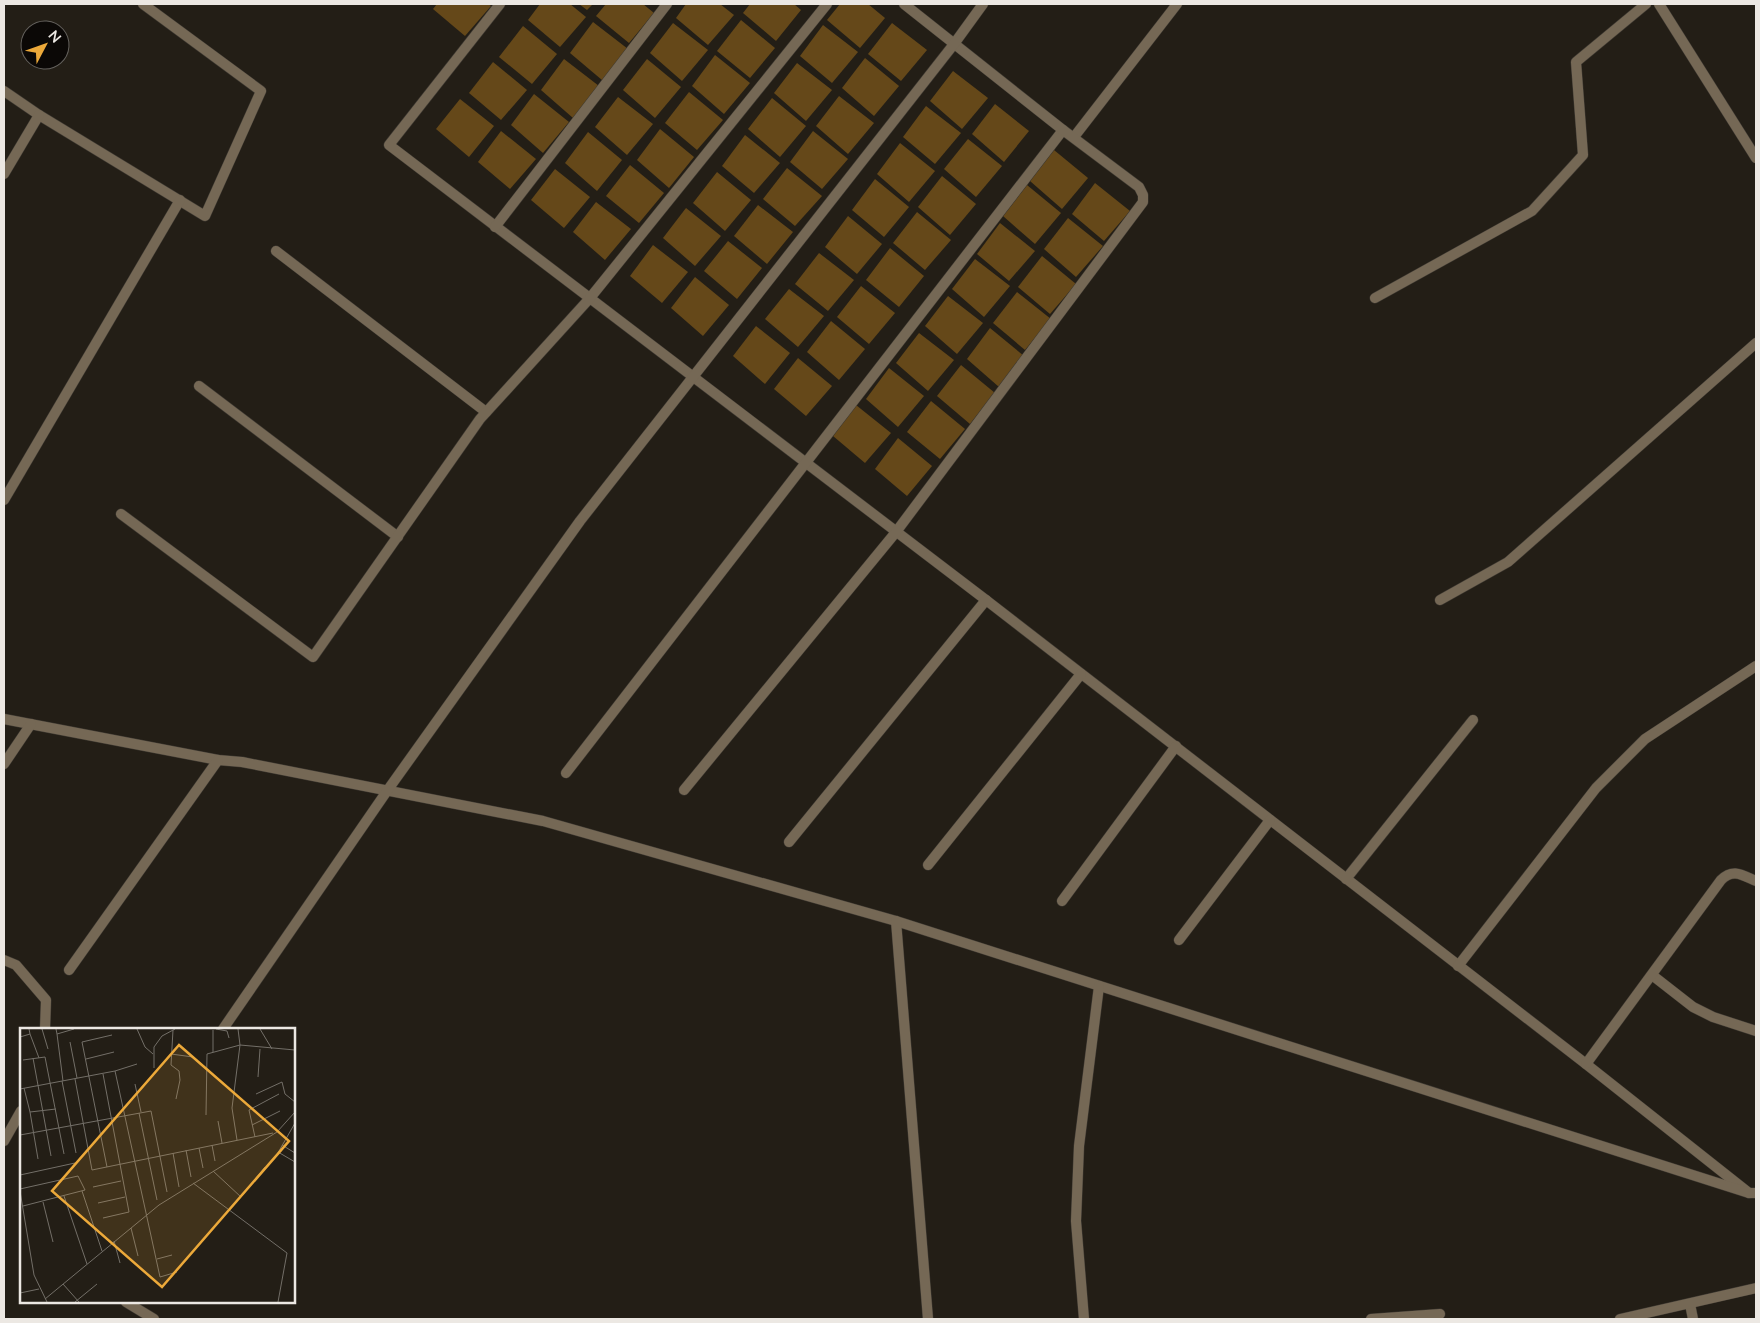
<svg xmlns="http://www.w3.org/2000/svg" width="1760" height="1323" viewBox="0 0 1760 1323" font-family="Lato,sans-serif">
	<rect width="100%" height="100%" fill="#231e16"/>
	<g fill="#654819">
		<path d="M 437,4 L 488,4 L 491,6 L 465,36 L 433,9 Z"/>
		<path d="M 540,4 L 570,4 L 586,17 L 560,47 L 528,20 Z"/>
		<path d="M 579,4 L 593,4 L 587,10 Z"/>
		<path d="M 606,4 L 643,4 L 654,13 L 629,43 L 596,16 Z"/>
		<path d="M 686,4 L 720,4 L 734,15 L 708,45 L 676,18 Z"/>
		<path d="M 750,4 L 794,4 L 801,10 L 776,41 L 743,13 Z"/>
		<path d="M 840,4 L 868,4 L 885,18 L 860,48 L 827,20 Z"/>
		<path d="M 741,20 L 775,48 L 750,78 L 717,51 Z"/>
		<path d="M 593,22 L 628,49 L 602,80 L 570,53 Z"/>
		<path d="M 673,23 L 708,50 L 682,81 L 650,53 Z"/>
		<path d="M 892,23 L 927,50 L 901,81 L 868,54 Z"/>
		<path d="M 823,25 L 858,52 L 832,83 L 800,56 Z"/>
		<path d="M 523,26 L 557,54 L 532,84 L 499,57 Z"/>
		<path d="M 715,55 L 750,83 L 724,114 L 692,86 Z"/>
		<path d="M 865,58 L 899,86 L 874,116 L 842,88 Z"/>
		<path d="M 564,59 L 599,86 L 573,118 L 541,90 Z"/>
		<path d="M 647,59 L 681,87 L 655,118 L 623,90 Z"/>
		<path d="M 493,62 L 527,90 L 501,120 L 469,93 Z"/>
		<path d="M 797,63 L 832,90 L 806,121 L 774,93 Z"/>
		<path d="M 953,71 L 988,98 L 962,129 L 930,101 Z"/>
		<path d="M 689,92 L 723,120 L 697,150 L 665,123 Z"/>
		<path d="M 534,94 L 569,122 L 543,153 L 511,125 Z"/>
		<path d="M 839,96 L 874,123 L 848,154 L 816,126 Z"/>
		<path d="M 618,97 L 653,124 L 627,155 L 595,127 Z"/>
		<path d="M 772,98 L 806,126 L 780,157 L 748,129 Z"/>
		<path d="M 460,99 L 494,126 L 469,157 L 436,129 Z"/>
		<path d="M 995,104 L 1029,131 L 1004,162 L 972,134 Z"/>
		<path d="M 926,106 L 961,133 L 935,164 L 903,137 Z"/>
		<path d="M 660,129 L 694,157 L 669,188 L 637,160 Z"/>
		<path d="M 501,131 L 536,159 L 510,189 L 478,162 Z"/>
		<path d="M 813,131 L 848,159 L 822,189 L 790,162 Z"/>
		<path d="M 588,132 L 622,160 L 597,191 L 565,163 Z"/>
		<path d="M 745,135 L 780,163 L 754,193 L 722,166 Z"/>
		<path d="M 968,139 L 1002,166 L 976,197 L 944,169 Z"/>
		<path d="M 900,143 L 935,171 L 909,202 L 877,174 Z"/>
		<path d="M 1054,150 L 1088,178 L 1062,209 L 1030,181 Z"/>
		<path d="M 630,165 L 664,193 L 639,223 L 606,196 Z"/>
		<path d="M 787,168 L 822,196 L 795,226 L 763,199 Z"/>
		<path d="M 555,169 L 590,197 L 564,228 L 531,200 Z"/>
		<path d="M 717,172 L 751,200 L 725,231 L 693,203 Z"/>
		<path d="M 942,176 L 976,204 L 950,235 L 918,207 Z"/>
		<path d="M 875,179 L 909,207 L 884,237 L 852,210 Z"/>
		<path d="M 1095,183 L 1130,211 L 1104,241 L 1072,214 Z"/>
		<path d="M 1027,185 L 1061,213 L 1035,244 L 1003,216 Z"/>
		<path d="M 596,202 L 631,229 L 605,260 L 573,232 Z"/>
		<path d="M 758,205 L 793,232 L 767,264 L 734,236 Z"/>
		<path d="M 686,208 L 721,236 L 695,266 L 663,238 Z"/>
		<path d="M 917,212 L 951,240 L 925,270 L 893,243 Z"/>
		<path d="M 848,216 L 882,244 L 857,274 L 825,247 Z"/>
		<path d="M 1068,218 L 1103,246 L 1076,277 L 1044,249 Z"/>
		<path d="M 1000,223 L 1035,251 L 1009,281 L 977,254 Z"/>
		<path d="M 728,241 L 762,268 L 737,299 L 704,271 Z"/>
		<path d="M 653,245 L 688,272 L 662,303 L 630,276 Z"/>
		<path d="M 890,248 L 924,276 L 899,307 L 866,280 Z"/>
		<path d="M 819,253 L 854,280 L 828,311 L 795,284 Z"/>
		<path d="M 1042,256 L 1076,284 L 1050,314 L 1018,287 Z"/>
		<path d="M 975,259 L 1010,286 L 984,317 L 952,289 Z"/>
		<path d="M 695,277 L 729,305 L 703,336 L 671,308 Z"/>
		<path d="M 861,286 L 895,313 L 869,344 L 837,317 Z"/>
		<path d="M 789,289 L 824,316 L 798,347 L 765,319 Z"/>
		<path d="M 1017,292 L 1051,319 L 1025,350 L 993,323 Z"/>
		<path d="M 948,296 L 983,323 L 957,354 L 925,326 Z"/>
		<path d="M 831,321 L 865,349 L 839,380 L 807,352 Z"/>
		<path d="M 756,326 L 790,353 L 765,384 L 733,356 Z"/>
		<path d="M 990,328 L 1024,356 L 999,387 L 967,359 Z"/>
		<path d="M 919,333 L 954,360 L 928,391 L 896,363 Z"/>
		<path d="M 798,358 L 832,386 L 806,416 L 774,389 Z"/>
		<path d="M 961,365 L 995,393 L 970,424 L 937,396 Z"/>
		<path d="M 889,368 L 924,396 L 898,427 L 866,399 Z"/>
		<path d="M 931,401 L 965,429 L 940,459 L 907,432 Z"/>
		<path d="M 856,405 L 891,433 L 865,463 L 833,436 Z"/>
		<path d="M 898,438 L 932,466 L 907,496 L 875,469 Z"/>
	</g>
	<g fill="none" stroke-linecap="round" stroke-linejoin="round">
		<defs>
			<g id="service">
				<path d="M 4,960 L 16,965 L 46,1000 L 45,1029"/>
				<path d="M 4,1141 L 21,1111"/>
			</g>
			<g id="minor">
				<path d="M 500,4 L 389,145 L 986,600 L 1586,1064 L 1749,1193"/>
				<path d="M 1659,4 L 1756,158"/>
				<path d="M 4,91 L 39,115 L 205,216 L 261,91 L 143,4"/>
				<path d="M 1074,137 L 1177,4"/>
				<path d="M 4,174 L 39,115"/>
				<path d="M 495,227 L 667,4"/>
				<path d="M 276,251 L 486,412"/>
				<path d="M 1375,298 L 1532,211 L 1583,155 L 1576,62 L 1646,4"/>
				<path d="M 199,386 L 398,537"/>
				<path d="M 4,500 L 180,200"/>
				<path d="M 121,514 L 313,657 L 480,419 L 590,298 L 827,4"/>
				<path d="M 1440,600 L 1508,562 L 1756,343"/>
				<path d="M 4,719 L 218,760 L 242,762 L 543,821 L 896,921 L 1749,1193 L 1756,1193"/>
				<path d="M 4,764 L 31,724"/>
				<path d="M 566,773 L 1063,130"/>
				<path d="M 684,790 L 896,532 L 1143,202 L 1143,195 L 1139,187 L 1063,130 L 904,4"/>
				<path d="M 789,842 L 986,600"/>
				<path d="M 928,865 L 1081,674"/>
				<path d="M 1346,879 L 1473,720"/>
				<path d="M 1062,901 L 1176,746"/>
				<path d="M 896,921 L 928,1319"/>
				<path d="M 1179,940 L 1270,820"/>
				<path d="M 1458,966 L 1596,788 L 1645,739 L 1756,666"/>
				<path d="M 69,970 L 218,760"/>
				<path d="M 1652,975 L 1693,1007 L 1713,1017 L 1756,1031"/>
				<path d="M 223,1029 L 387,791 L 580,521 L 954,44 L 983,4"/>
				<path d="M 1586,1064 L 1721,880 C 1733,868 1742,875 1756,881"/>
				<path d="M 126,1302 L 154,1319"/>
				<path d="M 1690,1304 L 1693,1319"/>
				<path d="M 1084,1319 L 1076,1221 L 1079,1146 L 1099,986"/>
				<path d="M 1371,1319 L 1440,1314"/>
				<path d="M 1620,1319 L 1756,1288"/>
			</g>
		</defs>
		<use href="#service" stroke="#3f3a33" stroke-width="11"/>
		<use href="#minor" stroke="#3f3a33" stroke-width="11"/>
		<use href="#service" stroke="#756855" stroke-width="10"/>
		<use href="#minor" stroke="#756855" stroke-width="10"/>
	</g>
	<g transform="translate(20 1028)">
		<rect width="275" height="275" fill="#231e16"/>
		<path fill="none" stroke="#736f68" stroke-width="1" d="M 22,1 L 28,21M 36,1 L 37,6 L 54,1M 117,1 L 125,19 L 133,26M 196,1 L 207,3 L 209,10M 218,1 L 220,17 L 275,22M 240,1 L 252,21M 153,2 L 151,37 L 159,43 L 160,52 L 156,71M 193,2 L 193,24M 10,6 L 19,30M 37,6 L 43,53M 0,9 L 10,6 L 9,1M 50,14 L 57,50M 151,26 L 173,29M 13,30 L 31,128M 66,31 L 94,24M 3,32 L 25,29 L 44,126M 134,40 L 134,19 L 142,8 L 155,1M 95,43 L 117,36M 83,46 L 109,184 L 83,190M 238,49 L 240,21M 55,51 L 72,142 L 253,105M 42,53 L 56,125M 115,56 L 121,84M 4,60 L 10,84 L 36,81M 0,61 L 95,43 L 140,249 L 157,244M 236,66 L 262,54 L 265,66 L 275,74M 10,84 L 18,131M 119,85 L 137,172M 186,87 L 187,26 L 220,17 L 212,80 L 217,112M 198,93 L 202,115M 232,97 L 260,83M 0,107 L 131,83 L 147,164M 235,109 L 229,82 L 259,66M 192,117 L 195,133M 262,117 L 275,125M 179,120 L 183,140M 166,122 L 171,149M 258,124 L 275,134M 153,125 L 159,159M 255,130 L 275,95M 87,139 L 62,14 L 92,7M 193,143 L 221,169 L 245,139M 0,147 L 55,135M 173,155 L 267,225 L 258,274M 73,159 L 101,153M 0,161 L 58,148 L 65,162 L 3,178M 0,163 L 14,247 L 27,274M 62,163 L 82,223M 44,168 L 67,236M 23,174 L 33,214M 78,175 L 105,169M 111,200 L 118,228M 94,213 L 100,235M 137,231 L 152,227M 43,256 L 59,274M 0,265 L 19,261M 25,271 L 139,177 L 257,104 L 275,84M 55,274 L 77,256"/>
		<path fill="#eca93a" fill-opacity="0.15" stroke="#eca93a" stroke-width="2.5" d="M 159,17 L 269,113 L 142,259 L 32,163 Z"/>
		<rect width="275" height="275" fill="none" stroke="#ece8e3" stroke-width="2.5"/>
	</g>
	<rect width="1760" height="1323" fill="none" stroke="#ece8e3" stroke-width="10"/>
	<g transform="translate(45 45) rotate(49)"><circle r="24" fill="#0b0806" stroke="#65625e"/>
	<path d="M0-4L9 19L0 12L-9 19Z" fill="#eca93a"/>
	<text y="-8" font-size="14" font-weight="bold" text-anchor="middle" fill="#ece8e3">N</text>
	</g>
</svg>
